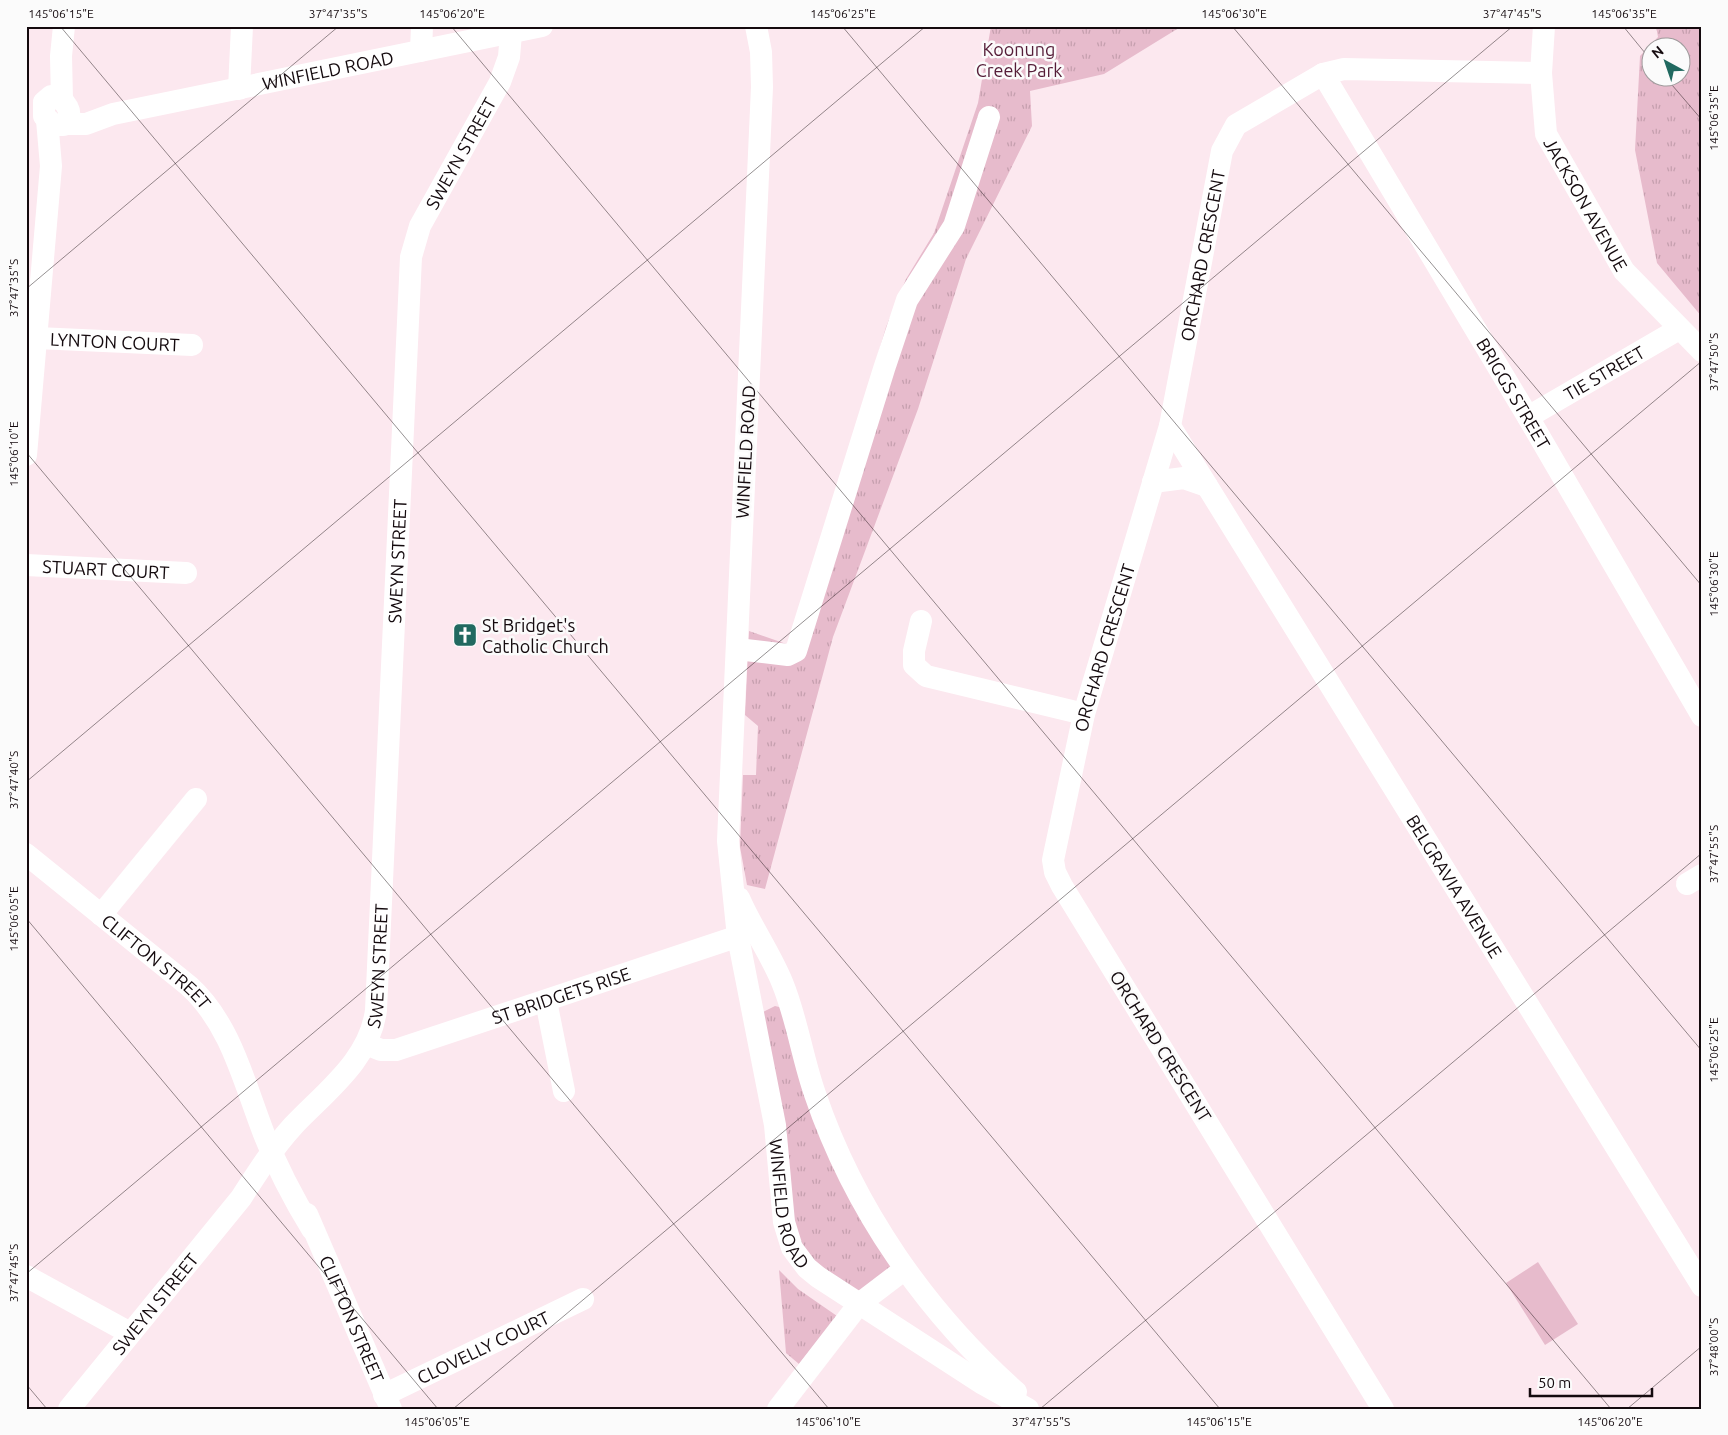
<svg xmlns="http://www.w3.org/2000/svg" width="1728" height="1435" viewBox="0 0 1728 1435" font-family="Ubuntu,sans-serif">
	<defs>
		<pattern id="grass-tufts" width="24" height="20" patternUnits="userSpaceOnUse" patternTransform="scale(1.25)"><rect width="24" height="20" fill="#e7bbcc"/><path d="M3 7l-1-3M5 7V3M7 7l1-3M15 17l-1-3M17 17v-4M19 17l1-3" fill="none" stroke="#c59fae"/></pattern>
	</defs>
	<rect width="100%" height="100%" fill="#fce8ef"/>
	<g fill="url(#grass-tufts)" fill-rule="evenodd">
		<path d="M 991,26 L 1182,26 L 1104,74 L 1030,91 L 1032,126 L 966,259 L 918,409 L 833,637 L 765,889 L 747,885 L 740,847 L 743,775 L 756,775 L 758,726 L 745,715 L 749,631 L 792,646 L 886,327 L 906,279 L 934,233 L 978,103 Z"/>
		<path d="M 1656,26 L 1702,26 L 1702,317 L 1657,263 L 1635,150 L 1640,56 L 1658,37 ZM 1650,48 L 1680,48 L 1680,78 L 1650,78 Z"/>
		<path d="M 775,1006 L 783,1008 L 893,1265 L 858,1293 L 799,1250 L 763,1012 Z"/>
		<path d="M 779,1270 L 798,1289 L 837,1316 L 799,1364 L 786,1353 Z"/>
	</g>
	<path fill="#e7bbcc" d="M 1538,1262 L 1578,1324 L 1545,1345 L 1506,1283 Z"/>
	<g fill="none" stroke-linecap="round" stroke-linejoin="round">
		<g stroke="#fff" stroke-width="22">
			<path id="s1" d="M 756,26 L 761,52 L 762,87 L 728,841 L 738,937 L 775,1125 L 784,1222 L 792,1248 L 807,1268 L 818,1277 L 983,1384 L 1028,1409"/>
			<path id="s2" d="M 1544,26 L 1541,73 L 1546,134 L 1624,271 L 1702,351"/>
			<path d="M 421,51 L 422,26"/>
			<path id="s3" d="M 1323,74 L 1528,417 L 1702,716"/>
			<path d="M 239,89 L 242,26"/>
			<path d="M 51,96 C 62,97 71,107 69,118 L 63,125 L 54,125 L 44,116 L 44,102 Z"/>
			<path d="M 62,100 L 61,56 L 64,26"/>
			<path id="s4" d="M 65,124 L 86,124 L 113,114 L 542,26"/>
			<path id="s5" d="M 37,338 L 192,345"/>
			<path id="s6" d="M 1528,417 L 1679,329"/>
			<path id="s7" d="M 1170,426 L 1702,1286"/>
			<path d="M 26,455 L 51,166 L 47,120"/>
			<path d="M 1153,482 L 1184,478 L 1207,486"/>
			<path id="s8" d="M 26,565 L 186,573"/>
			<path d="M 921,621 L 914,651 L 914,665 L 926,676 L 1084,714"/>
			<path d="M 737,649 L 788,655 L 796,651 L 884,369 L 907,300 L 954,226 L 989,117"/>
			<path id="s9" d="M 26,854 L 189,986 C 231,1024 244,1083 264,1134 C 277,1167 293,1198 312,1229"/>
			<path d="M 1687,884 L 1702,875"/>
			<path d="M 739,898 C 751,926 770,953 782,982 C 797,1018 802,1057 815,1094 C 854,1209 926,1312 1016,1392"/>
			<path d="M 101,915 L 196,799"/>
			<path d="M 546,1001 L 564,1091"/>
			<path id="s10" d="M 366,1044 L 381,1050 L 396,1050 L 751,932"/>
			<path id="s11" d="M 307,1214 L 391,1409"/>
			<path d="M 26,1276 L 130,1333"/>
			<path id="s12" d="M 384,1395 L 583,1299"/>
			<path id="s13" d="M 69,1409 L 241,1198 C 257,1173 273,1148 293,1126 C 325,1092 370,1060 376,1010 L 411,257 L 420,226 L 500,82 L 509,57 L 511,33"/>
			<path d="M 778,1409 L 859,1304 L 905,1269"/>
			<path id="s14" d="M 1383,1409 L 1062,886 L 1055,872 L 1053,860 L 1084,714 L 1170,426 L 1222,151 L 1236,125 L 1323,74 L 1344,69 L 1541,73"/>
		</g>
	</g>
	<path fill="none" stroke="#140a0e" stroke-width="1" stroke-opacity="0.45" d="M 60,26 L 1220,1409M 451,26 L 1611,1409M 842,26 L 1702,1051M 1232,26 L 1702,586M 1623,26 L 1650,59M 1666,78 L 1702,120M 26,289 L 339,26M 26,452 L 829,1409M 26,782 L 926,26M 26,918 L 438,1409M 26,1274 L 1513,26M 26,1384 L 47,1409M 453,1409 L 1702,361M 1040,1409 L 1702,853M 1627,1409 L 1702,1346"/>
	<defs>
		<symbol id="church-square" viewBox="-11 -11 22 22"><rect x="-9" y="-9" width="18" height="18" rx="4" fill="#216960" stroke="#fbfbfb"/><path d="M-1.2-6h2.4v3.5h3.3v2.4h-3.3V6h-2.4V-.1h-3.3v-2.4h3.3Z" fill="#fff"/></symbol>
	</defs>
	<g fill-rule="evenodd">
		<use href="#church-square" x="451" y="621" width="28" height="28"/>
	</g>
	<g text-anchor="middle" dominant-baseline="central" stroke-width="5" stroke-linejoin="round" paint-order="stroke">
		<g font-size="18" fill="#551d38" stroke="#fbfbfb">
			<text x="1019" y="49">Koonung<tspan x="1019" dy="21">Creek Park</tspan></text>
		</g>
		<g font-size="18" fill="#140a0e" stroke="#fbfbfb">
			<text stroke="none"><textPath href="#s4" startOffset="269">WINFIELD ROAD</textPath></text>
			<text stroke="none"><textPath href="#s13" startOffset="1376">SWEYN STREET</textPath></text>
			<text stroke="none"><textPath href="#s2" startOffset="189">JACKSON AVENUE</textPath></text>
			<text stroke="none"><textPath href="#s14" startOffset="1265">ORCHARD CRESCENT</textPath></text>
			<text stroke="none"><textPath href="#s5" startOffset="78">LYNTON COURT</textPath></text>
			<text stroke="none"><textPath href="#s6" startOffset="88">TIE STREET</textPath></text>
			<text stroke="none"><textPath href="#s3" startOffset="372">BRIGGS STREET</textPath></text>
			<text transform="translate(745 452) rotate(-87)">WINFIELD ROAD</text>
			<text stroke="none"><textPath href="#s13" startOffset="956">SWEYN STREET</textPath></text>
			<text stroke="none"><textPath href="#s8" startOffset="80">STUART COURT</textPath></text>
			<text stroke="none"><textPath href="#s14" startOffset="860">ORCHARD CRESCENT</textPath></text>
			<text stroke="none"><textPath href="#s7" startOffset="541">BELGRAVIA AVENUE</textPath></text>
			<text stroke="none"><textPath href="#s9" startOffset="169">CLIFTON STREET</textPath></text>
			<text stroke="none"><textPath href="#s13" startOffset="551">SWEYN STREET</textPath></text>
			<text stroke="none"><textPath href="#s10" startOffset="205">ST BRIDGETS RISE</textPath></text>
			<text transform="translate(1161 1046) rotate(58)">ORCHARD CRESCENT</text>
			<text stroke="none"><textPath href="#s1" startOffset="1185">WINFIELD ROAD</textPath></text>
			<text stroke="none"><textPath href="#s13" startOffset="136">SWEYN STREET</textPath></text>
			<text stroke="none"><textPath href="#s11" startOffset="114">CLIFTON STREET</textPath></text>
			<text stroke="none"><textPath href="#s12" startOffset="110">CLOVELLY COURT</textPath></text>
		</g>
		<g font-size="18" fill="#140a0e" stroke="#fbfbfb" text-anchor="start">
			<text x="482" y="625">St Bridget's<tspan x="482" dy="21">Catholic Church</tspan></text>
		</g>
	</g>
	<rect width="1728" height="1435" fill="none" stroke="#fbfbfb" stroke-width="55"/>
	<g transform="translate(1666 62) rotate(320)"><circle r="24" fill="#fbfbfb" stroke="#9f9b9c"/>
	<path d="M0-4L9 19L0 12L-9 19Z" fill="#216960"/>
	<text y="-8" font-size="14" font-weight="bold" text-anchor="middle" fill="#140a0e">N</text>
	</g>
	<path d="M1530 1388v8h122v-8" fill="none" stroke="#140a0e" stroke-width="2.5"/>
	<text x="1538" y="1388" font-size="15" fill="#140a0e" stroke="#fbfbfb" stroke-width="4" paint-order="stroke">50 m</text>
	<rect x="28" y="28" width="1672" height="1380" fill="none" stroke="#140a0e" stroke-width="2"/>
	<g font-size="12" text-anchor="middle" fill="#140a0e">
		<text x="61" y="18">145°06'15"E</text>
		<text x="338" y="18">37°47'35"S</text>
		<text x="452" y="18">145°06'20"E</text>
		<text x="843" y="18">145°06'25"E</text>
		<text x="1234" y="18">145°06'30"E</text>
		<text x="1512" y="18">37°47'45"S</text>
		<text x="1624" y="18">145°06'35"E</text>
		<text transform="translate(1714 118) rotate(-90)" y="4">145°06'35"E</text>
		<text transform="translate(14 288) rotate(-90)" y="4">37°47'35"S</text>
		<text transform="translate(1714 362) rotate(-90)" y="4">37°47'50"S</text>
		<text transform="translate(14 454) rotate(-90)" y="4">145°06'10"E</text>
		<text transform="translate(1714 584) rotate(-90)" y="4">145°06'30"E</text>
		<text transform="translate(14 780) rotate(-90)" y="4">37°47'40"S</text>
		<text transform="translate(1714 854) rotate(-90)" y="4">37°47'55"S</text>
		<text transform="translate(14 919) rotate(-90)" y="4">145°06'05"E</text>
		<text transform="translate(1714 1050) rotate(-90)" y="4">145°06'25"E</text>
		<text transform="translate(14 1273) rotate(-90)" y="4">37°47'45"S</text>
		<text transform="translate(1714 1347) rotate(-90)" y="4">37°48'00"S</text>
		<text x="437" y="1426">145°06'05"E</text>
		<text x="828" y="1426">145°06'10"E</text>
		<text x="1041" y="1426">37°47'55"S</text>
		<text x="1219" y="1426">145°06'15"E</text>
		<text x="1610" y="1426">145°06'20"E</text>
	</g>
</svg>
